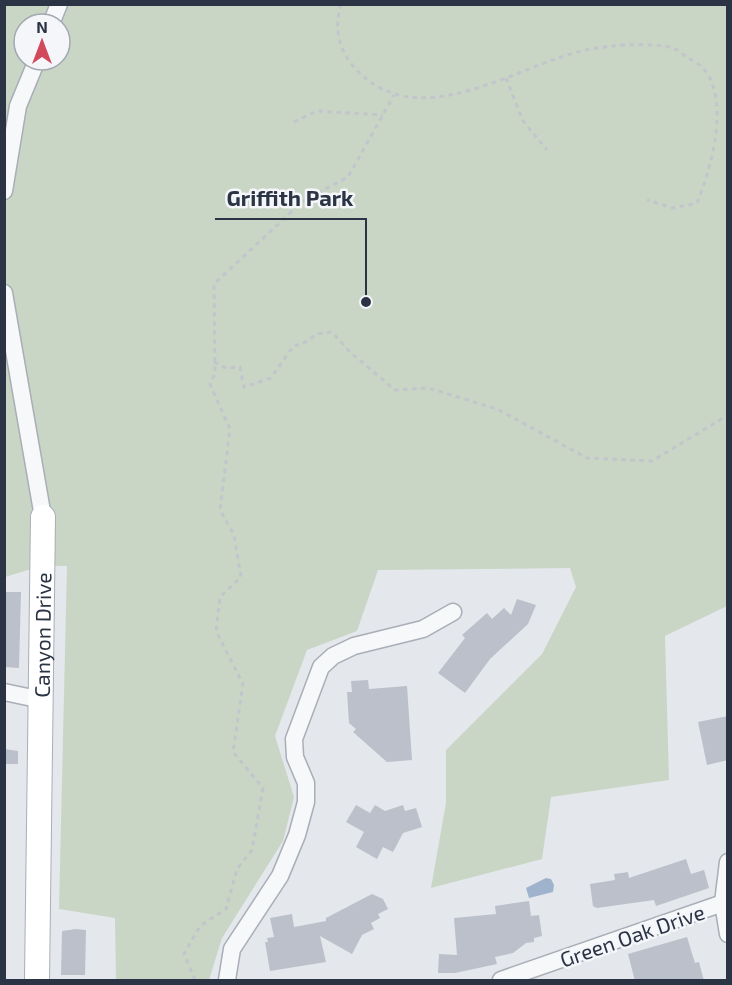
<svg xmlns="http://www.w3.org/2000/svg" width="732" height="985" viewBox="0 0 732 985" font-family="'Exo 2',sans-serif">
	<rect width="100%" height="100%" fill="#e4e7ec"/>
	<path fill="#c9d6c5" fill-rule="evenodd" d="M 5,5 L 727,5 L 727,606 L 665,636 L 669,780 L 551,797 L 542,859 L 431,888 L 446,803 L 446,750 L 542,654 L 576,587 L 570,568 L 378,570 L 357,631 L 307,650 L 275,736 L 294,797 L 283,841 L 222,938 L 209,980 L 116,980 L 115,918 L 59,909 L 67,566 L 41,566 L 5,577 ZM 24,24 L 60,24 L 60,60 L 24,60 Z"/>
	<path fill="#9fb4cc" d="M 546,878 L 551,879 L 554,885 L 553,892 L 529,898 L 526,888 Z"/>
	<g fill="#bbc0ca">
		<path d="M 4,592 L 21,592 L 19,668 L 4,667 Z"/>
		<path d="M 517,599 L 536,605 L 528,624 L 490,659 L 465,693 L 438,673 L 465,638 L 462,635 L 487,613 L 492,619 L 504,608 L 511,615 Z"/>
		<path d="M 368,680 L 369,689 L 407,686 L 412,760 L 387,762 L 353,732 L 356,729 L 349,723 L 347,692 L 352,692 L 351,681 Z"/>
		<path d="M 728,716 L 728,760 L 707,765 L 698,722 Z"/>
		<path d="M 4,749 L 18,751 L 18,764 L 4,764 Z"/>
		<path d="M 356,805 L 370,813 L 375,805 L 385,811 L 403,805 L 405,811 L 416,808 L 422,827 L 403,833 L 393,852 L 383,847 L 377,859 L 356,847 L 364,832 L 346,822 Z"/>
		<path d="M 686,859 L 691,874 L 704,870 L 709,888 L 656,906 L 654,900 L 597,908 L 593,906 L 590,884 L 615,880 L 614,874 L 628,872 L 629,878 Z"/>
		<path d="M 372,894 L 383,899 L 388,909 L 378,914 L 380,918 L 371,923 L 374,929 L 362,935 L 352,954 L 320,936 L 326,962 L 270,971 L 265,942 L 268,942 L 267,938 L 274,937 L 270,918 L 292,914 L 294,927 L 326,921 L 326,918 Z"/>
		<path d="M 529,901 L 531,916 L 539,915 L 542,936 L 534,938 L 534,942 L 526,943 L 513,953 L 495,957 L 497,964 L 455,973 L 438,973 L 439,954 L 457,955 L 454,918 L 496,914 L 495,906 Z"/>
		<path d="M 76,929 L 86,930 L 85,975 L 61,975 L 62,931 Z"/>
		<path d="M 687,937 L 695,963 L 699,962 L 704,981 L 635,981 L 628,954 Z"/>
	</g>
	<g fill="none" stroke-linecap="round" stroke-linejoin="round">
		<defs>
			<g id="street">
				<path d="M 51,24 L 59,4"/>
				<path d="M 4,191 L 18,106 L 37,60"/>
				<path d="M 4,293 L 43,517"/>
				<path d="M 4,692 L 42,700"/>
				<path d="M 728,862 L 723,903 L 728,934"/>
				<path d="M 227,980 L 232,949 L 280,876 L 297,835 L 306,802 L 306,783 L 295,757 L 294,739 L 321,667 L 333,656 L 354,646 L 423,629 L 453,612"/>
				<path d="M 501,980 L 723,903"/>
			</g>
			<g id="secondary">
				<path id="s1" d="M 37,980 L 43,517"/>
			</g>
		</defs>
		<use href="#street" stroke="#a9aeb7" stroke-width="19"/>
		<use href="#secondary" stroke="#a9aeb7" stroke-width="26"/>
		<g stroke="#c2c5cb" stroke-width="3" stroke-dasharray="4.5 4.5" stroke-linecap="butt">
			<path d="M 341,4 C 334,27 338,49 354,67 C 418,140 519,62 591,49 C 611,45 654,42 673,48 C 678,50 684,55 688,58 C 693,61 700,64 703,68 C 731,100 711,169 697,203 L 673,208 L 647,200"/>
			<path d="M 506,78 L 523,121 L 547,150"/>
			<path d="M 294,122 L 317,111 L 383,115"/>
			<path d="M 214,362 L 226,368 L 240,367 L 244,387 L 271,378 L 294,345 L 301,345 L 317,334 L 332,332 L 350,352 L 395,390 L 429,388 L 497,409 L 587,458 L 652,461 L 728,415"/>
			<path d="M 195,980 L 184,954 L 200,926 L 226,909 L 237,869 L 252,850 L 263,788 L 233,752 L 243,684 L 216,631 L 220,597 L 241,577 L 234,535 L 220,510 L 230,429 L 210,384 L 215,374 L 214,284 L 303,201 L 348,177 L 394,95"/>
		</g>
		<use href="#street" stroke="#f7f8fa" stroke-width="16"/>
		<use href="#secondary" stroke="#fff" stroke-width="24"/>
	</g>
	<g text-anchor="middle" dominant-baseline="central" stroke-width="5" stroke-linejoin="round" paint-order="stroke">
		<g font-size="21" fill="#2b3445" stroke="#f4f6f9">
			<text stroke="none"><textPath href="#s1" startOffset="345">Canyon Drive</textPath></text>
			<text transform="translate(632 935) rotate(-19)">Green Oak Drive</text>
		</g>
	</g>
	<path fill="none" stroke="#2b3445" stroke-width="2" d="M366 302L366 219H215"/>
	<circle fill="#2b3445" stroke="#f4f6f9" stroke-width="2" cx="366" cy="302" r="6"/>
	<g font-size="22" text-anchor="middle" font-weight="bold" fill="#2b3445" stroke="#f4f6f9" stroke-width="5" stroke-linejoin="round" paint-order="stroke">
		<text x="290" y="206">Griffith Park</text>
	</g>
	<rect width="732" height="985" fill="none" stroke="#2b3445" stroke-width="12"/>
	<g transform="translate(42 42)"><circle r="28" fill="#f4f6f9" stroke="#a4a8b1" stroke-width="1.5"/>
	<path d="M0-4.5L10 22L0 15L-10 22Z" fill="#d1495b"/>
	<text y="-9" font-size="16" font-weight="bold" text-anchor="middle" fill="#2b3445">N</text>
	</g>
</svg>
